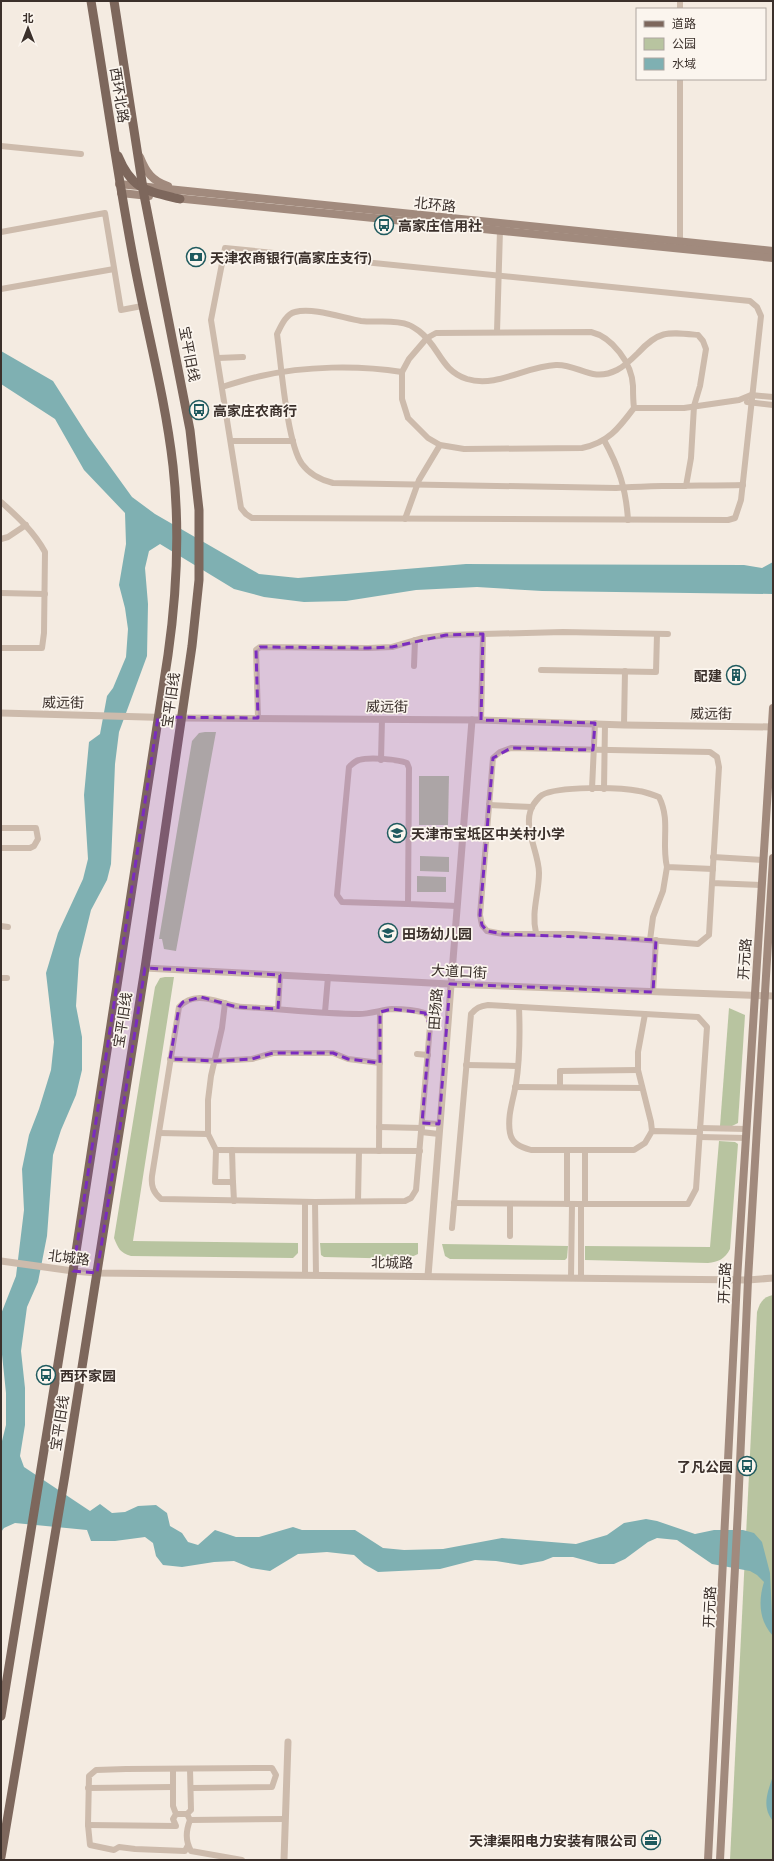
<svg xmlns="http://www.w3.org/2000/svg" width="774" height="1861" viewBox="0 0 774 1861" font-family="Lato,'Noto Sans SC',sans-serif">
	<rect width="100%" height="100%" fill="#f4ebe1"/>
	<g fill="#b8c4a0">
		<path d="M 205,732 L 216,732 L 176,951 L 164,949 L 162,939 L 159,939 L 192,741 L 199,733 Z"/>
		<path d="M 419,776 L 449,776 L 448,825 L 419,825 Z"/>
		<path d="M 420,856 L 449,857 L 449,872 L 420,871 Z"/>
		<path d="M 417,876 L 446,877 L 446,892 L 417,892 Z"/>
		<path d="M 165,977 L 174,977 L 133,1241 L 298,1243 L 298,1253 L 293,1258 L 131,1256 C 120,1253 118,1248 114,1238 L 155,987 L 160,978 Z"/>
		<path d="M 729,1008 L 745,1015 L 738,1123 L 732,1126 L 720,1126 Z"/>
		<path d="M 719,1141 L 735,1142 L 738,1144 L 730,1249 C 725,1259 718,1262 708,1263 L 585,1260 L 585,1246 L 710,1247 Z"/>
		<path d="M 320,1243 L 418,1243 L 418,1254 L 407,1259 L 324,1257 L 321,1255 Z"/>
		<path d="M 442,1244 L 568,1246 L 567,1258 L 565,1260 L 450,1259 L 445,1256 Z"/>
		<path d="M 773,1295 L 773,1860 L 730,1860 L 757,1312 C 760,1302 763,1297 773,1295 Z"/>
	</g>
	<g fill="#7fb0b2">
		<path d="M 1,351 L 53,381 L 88,436 L 132,497 L 155,514 L 259,574 L 298,578 L 466,564 L 744,565 L 762,568 L 773,562 L 773,594 L 542,591 L 477,587 L 416,590 L 346,601 L 304,602 L 264,597 L 234,589 L 160,544 L 149,551 L 145,568 L 148,604 L 147,656 L 119,732 L 115,764 L 111,864 L 107,880 L 91,910 L 79,959 L 76,1006 L 82,1037 L 82,1070 L 76,1095 L 61,1130 L 53,1155 L 47,1236 L 38,1282 L 27,1307 L 21,1351 L 25,1388 L 25,1425 L 20,1456 L 24,1467 L 90,1511 L 100,1504 L 112,1513 L 125,1512 L 138,1506 L 156,1505 L 167,1513 L 170,1526 L 182,1533 L 188,1542 L 198,1545 L 215,1530 L 236,1537 L 259,1537 L 293,1527 L 302,1530 L 355,1530 L 383,1548 L 404,1550 L 443,1549 L 502,1538 L 576,1544 L 607,1535 L 624,1523 L 646,1519 L 657,1521 L 695,1534 L 714,1530 L 743,1530 L 754,1533 L 762,1542 L 770,1573 L 773,1636 C 759,1621 758,1601 764,1582 L 757,1575 L 750,1571 L 712,1564 L 677,1540 L 657,1538 L 648,1542 L 625,1559 L 614,1564 L 599,1564 L 573,1557 L 553,1557 L 543,1561 L 521,1565 L 496,1561 L 475,1560 L 440,1569 L 378,1572 L 364,1564 L 354,1555 L 327,1552 L 298,1554 L 270,1571 L 251,1568 L 234,1561 L 214,1562 L 182,1567 L 163,1565 L 156,1556 L 153,1543 L 145,1537 L 115,1541 L 91,1541 L 87,1530 L 15,1523 L 4,1528 L 1,1532 L 1,1445 L 6,1425 L 6,1393 L 1,1345 L 1,1314 L 16,1276 L 24,1210 L 22,1169 L 29,1135 L 39,1109 L 51,1070 L 54,1042 L 46,973 L 58,933 L 83,879 L 88,859 L 84,795 L 89,742 L 100,734 L 107,696 L 113,688 L 126,657 L 128,629 L 125,608 L 119,585 L 126,544 L 125,513 L 84,470 L 55,419 L 1,384 Z"/>
		<path d="M 773,1776 L 773,1821 C 761,1807 768,1791 773,1776 Z"/>
	</g>
	<g fill="none" stroke-linecap="round" stroke-linejoin="round">
		<g stroke="#cdbbac" stroke-width="6">
			<path d="M 680,9 L 680,1"/>
			<path d="M 1,146 L 81,154"/>
			<path d="M 1,232 L 105,213 L 121,310 L 142,306"/>
			<path d="M 680,245 L 680,79"/>
			<path d="M 225,248 L 750,301 L 757,307 L 761,316 L 741,500 L 735,518 L 728,520 L 252,518 L 246,514 L 241,508 L 211,320 Z"/>
			<path d="M 1,289 L 114,269"/>
			<path d="M 497,332 L 500,230"/>
			<path d="M 218,358 L 243,357"/>
			<path d="M 222,387 C 235,383 248,379 261,376 C 305,366 358,365 402,372"/>
			<path d="M 747,402 L 773,405"/>
			<path d="M 634,408 C 619,428 608,443 582,448 L 464,449 L 440,445 L 428,438 L 408,418 L 402,399 L 402,372 L 409,359 L 427,338 L 436,333 L 591,332 C 612,337 632,363 633,386 C 633,393 633,400 634,408 L 684,408 L 739,400 L 751,395 L 773,397"/>
			<path d="M 604,440 C 619,467 626,489 628,520"/>
			<path d="M 231,441 L 293,441"/>
			<path d="M 686,486 L 691,458 L 694,406 L 700,386 L 706,349 L 703,341 L 698,335 C 668,332 659,330 638,353 C 632,359 625,366 617,370 C 591,383 579,364 556,365 C 526,366 497,388 467,379 C 440,370 440,347 419,331 C 416,329 412,326 409,325 C 394,319 377,323 361,321 C 343,318 313,307 295,312 C 286,314 281,326 277,334 C 281,363 287,444 302,464 C 310,475 321,480 333,483 L 616,488 C 658,485 701,486 743,485"/>
			<path d="M 1,502 C 18,517 34,532 45,552 L 44,633 L 42,648 L 1,648"/>
			<path d="M 405,519 L 419,480 L 440,445"/>
			<path d="M 1,539 L 8,537 L 26,525"/>
			<path d="M 1,593 L 45,594"/>
			<path d="M 414,666 L 415,640"/>
			<path d="M 541,670 L 656,672 L 657,634"/>
			<path d="M 258,718 L 256,650 L 260,647 L 368,648 L 392,647 L 423,638 L 446,635 L 563,632 L 668,634"/>
			<path d="M 481,720 L 483,634"/>
			<path d="M 624,725 L 625,671"/>
			<path d="M 381,760 L 382,719"/>
			<path d="M 592,789 L 595,723"/>
			<path d="M 604,789 L 605,724"/>
			<path d="M 489,805 L 532,807"/>
			<path d="M 1,828 L 36,828 L 38,839 L 34,846 L 30,848 L 1,848"/>
			<path d="M 713,857 L 763,860"/>
			<path d="M 712,883 L 719,767 L 717,757 L 710,752 L 511,748 L 500,752 L 493,758 L 480,915 L 482,925 L 487,931 L 503,934 L 573,934 L 698,944 L 709,935 L 712,883 L 761,885"/>
			<path d="M 408,904 L 342,902 L 337,895 L 349,767 C 352,764 355,761 359,760 C 369,757 397,759 407,763 L 409,768 L 408,904 L 457,906"/>
			<path d="M 1,926 L 8,927"/>
			<path d="M 536,933 C 531,912 539,894 539,873 C 539,852 522,827 532,807 C 534,803 539,797 542,795 C 558,786 619,787 639,791 C 646,792 653,795 659,797 C 671,821 661,842 667,867 L 713,869"/>
			<path d="M 650,940 L 653,917 L 663,891 L 667,867"/>
			<path d="M 1,978 L 7,978"/>
			<path d="M 653,992 L 656,940"/>
			<path d="M 225,1003 L 222,1028 L 211,1076 L 208,1100 L 208,1134 L 216,1150 L 215,1182 L 233,1182 L 234,1201"/>
			<path d="M 519,1007 C 520,1032 520,1059 516,1084 C 513,1101 507,1116 510,1133 C 512,1144 521,1147 531,1150 L 634,1150 L 645,1143 L 652,1131 L 700,1132"/>
			<path d="M 278,1009 L 280,975"/>
			<path d="M 325,1012 L 328,977"/>
			<path d="M 645,1014 L 638,1052 L 638,1070 L 651,1122 L 652,1131"/>
			<path d="M 417,1054 L 428,1055"/>
			<path d="M 170,1059 L 216,1061 L 252,1059 L 273,1053 L 333,1053 L 348,1059 L 380,1063"/>
			<path d="M 466,1065 L 517,1066"/>
			<path d="M 515,1087 L 642,1088"/>
			<path d="M 560,1087 L 560,1071 L 638,1070"/>
			<path d="M 422,1123 L 439,1124"/>
			<path d="M 379,1127 L 422,1128"/>
			<path d="M 700,1128 L 747,1129"/>
			<path d="M 421,1132 L 439,1134"/>
			<path d="M 159,1133 L 208,1134"/>
			<path d="M 700,1137 L 746,1138"/>
			<path d="M 216,1150 L 420,1151"/>
			<path d="M 232,1150 L 233,1184"/>
			<path d="M 567,1150 L 567,1204"/>
			<path d="M 585,1150 L 585,1204"/>
			<path d="M 379,1151 L 380,1012"/>
			<path d="M 358,1201 L 359,1151"/>
			<path d="M 315,1202 L 161,1199 C 153,1192 151,1186 152,1176 L 179,1007 C 198,987 221,1006 244,1007 C 282,1009 321,1014 359,1014 C 370,1014 381,1010 392,1009 C 403,1009 415,1010 425,1013 L 429,1018 L 430,1026 L 416,1190 L 411,1198 L 405,1201 L 315,1202 L 316,1275"/>
			<path d="M 454,1203 L 581,1204"/>
			<path d="M 452,1228 L 471,1014 C 476,1008 480,1006 488,1005 L 698,1017 L 707,1027 L 696,1189 L 688,1204 L 581,1204 L 581,1278"/>
			<path d="M 510,1236 L 510,1204"/>
			<path d="M 305,1275 L 305,1202"/>
			<path d="M 571,1278 L 572,1204"/>
			<path d="M 88,1788 L 173,1787"/>
			<path d="M 176,1814 L 187,1814 L 190,1820 L 285,1819"/>
			<path d="M 187,1814 L 191,1810 L 190,1769"/>
			<path d="M 190,1820 C 186,1831 185,1840 191,1851 L 242,1860"/>
			<path d="M 88,1825 L 176,1826 L 173,1819 L 176,1814 L 173,1806 L 173,1769"/>
			<path d="M 188,1845 L 185,1851 L 135,1849 L 119,1847 L 114,1850 L 90,1845 L 88,1825 L 89,1776 L 96,1770 L 126,1769 L 272,1768 L 276,1775 L 272,1787 L 192,1788"/>
		</g>
		<g stroke="#cdbbac" stroke-width="7">
			<path d="M 1,713 L 182,718 L 481,720 L 624,725 L 773,727"/>
			<path d="M 145,968 L 450,984 L 773,996"/>
			<path d="M 1,1261 L 73,1271 L 97,1273 L 748,1280 L 773,1278"/>
			<path d="M 428,1276 L 472,720"/>
			<path d="M 284,1860 L 288,1742"/>
		</g>
		<g stroke="#a18a7d" stroke-width="8">
			<path d="M 140,157 C 146,172 152,181 168,186"/>
			<path d="M 119,184 L 773,251"/>
			<path d="M 121,193 L 149,196"/>
			<path d="M 175,198 L 773,258"/>
			<path d="M 708,1860 L 737,1280 L 773,708"/>
			<path d="M 720,1860 L 738,1509 L 748,1280 L 773,858"/>
		</g>
		<g stroke="#7d675c" stroke-width="9">
			<path d="M 118,156 C 132,190 147,191 180,199"/>
			<path d="M 1,1716 L 73,1271 L 168,655 C 177,592 180,530 173,466 C 165,396 146,327 133,257 C 117,172 105,86 91,1"/>
			<path d="M 1,1857 L 65,1475 L 145,968 L 192,646 L 199,580 L 199,510 L 190,430 L 144,195 L 114,1"/>
		</g>
	</g>
	<path fill="#7b2cbf" fill-opacity="0.2" stroke="#7b2cbf" stroke-width="3" stroke-dasharray="8 5" stroke-linejoin="round" d="M 483,634 L 481,720 L 595,723 L 593,750 L 511,748 L 493,758 L 480,915 L 482,925 L 487,931 L 503,934 L 656,940 L 653,992 L 450,984 L 439,1124 L 422,1123 L 430,1026 L 425,1013 L 392,1009 L 380,1012 L 380,1063 L 348,1059 L 333,1053 L 273,1053 L 252,1059 L 216,1061 L 170,1059 L 179,1007 L 183,1002 L 201,997 L 237,1007 L 278,1009 L 280,975 L 145,968 L 97,1273 L 73,1271 L 158,717 L 258,718 L 256,650 L 260,647 L 368,648 L 392,647 L 446,635 Z"/>
	<defs>
		<symbol id="bus-ring" viewBox="-11 -11 22 22"><circle r="9.5" fill="#fbf5ee" stroke="#1f5a5e" stroke-width="1.5"/><path d="M-5-6H5V4H4V6H2V4H-2V6H-4V4H-5ZM-3.5-4V0h7V-4ZM-3.5 1.2v1.5H-2V1.2ZM2 1.2v1.5H3.5V1.2Z" fill="#1f5a5e"/></symbol>
		<symbol id="bank-ring" viewBox="-11 -11 22 22"><circle r="9.5" fill="#fbf5ee" stroke="#1f5a5e" stroke-width="1.5"/><path d="M-6-4H6V4H-6ZM0-2.3a2.3 2.3 0 1 0 0 4.6a2.3 2.3 0 1 0 0-4.6Z" fill="#1f5a5e"/></symbol>
		<symbol id="building-ring" viewBox="-11 -11 22 22"><circle r="9.5" fill="#fbf5ee" stroke="#1f5a5e" stroke-width="1.5"/><path d="M-4-6H4V6H1V3H-1V6H-4ZM-2.5-4.3h1.7v1.8h-1.7ZM.8-4.3h1.7v1.8H.8ZM-2.5-1h1.7V.8h-1.7ZM.8-1h1.7V.8H.8Z" fill="#1f5a5e"/></symbol>
		<symbol id="school-ring" viewBox="-11 -11 22 22"><circle r="9.5" fill="#fbf5ee" stroke="#1f5a5e" stroke-width="1.5"/><path d="M0-5L7-2L0 1L-7-2ZM-4 1L0 2.5L4 1V4Q0 6-4 4Z" fill="#1f5a5e"/></symbol>
		<symbol id="office-ring" viewBox="-11 -11 22 22"><circle r="9.5" fill="#fbf5ee" stroke="#1f5a5e" stroke-width="1.5"/><path d="M-6-3h4V-5.5h4V-3h4V5H-6ZM-1-4.5V-3h2v-1.5ZM-6 0V1H6V0Z" fill="#1f5a5e"/></symbol>
	</defs>
	<g fill-rule="evenodd">
		<use href="#bus-ring" x="373" y="214" width="22" height="22"/>
		<use href="#bank-ring" x="185" y="246" width="22" height="22"/>
		<use href="#bus-ring" x="188" y="399" width="22" height="22"/>
		<use href="#building-ring" x="725" y="664" width="22" height="22"/>
		<use href="#school-ring" x="386" y="822" width="22" height="22"/>
		<use href="#school-ring" x="377" y="922" width="22" height="22"/>
		<use href="#bus-ring" x="35" y="1364" width="22" height="22"/>
		<use href="#bus-ring" x="736" y="1455" width="22" height="22"/>
		<use href="#office-ring" x="640" y="1829" width="22" height="22"/>
	</g>
	<g text-anchor="middle" dominant-baseline="central" stroke-width="3.5" stroke-linejoin="round" paint-order="stroke">
		<g font-size="14" fill="#3b302b" stroke="#fbf5ee">
			<text transform="translate(120 95) rotate(81)">西环北路</text>
			<text transform="translate(435 204) rotate(6)">北环路</text>
			<text transform="translate(190 354) rotate(79)">宝平旧线</text>
			<text transform="translate(170 700) rotate(-82)">宝平旧线</text>
			<text transform="translate(63 702) rotate(1)">威远街</text>
			<text transform="translate(387 706) rotate(1)">威远街</text>
			<text transform="translate(711 713) rotate(1)">威远街</text>
			<text transform="translate(744 959) rotate(-86)">开元路</text>
			<text transform="translate(459 971) rotate(3)">大道口街</text>
			<text transform="translate(435 1009) rotate(-86)">田场路</text>
			<text transform="translate(122 1020) rotate(-81)">宝平旧线</text>
			<text transform="translate(69 1257) rotate(7)">北城路</text>
			<text transform="translate(392 1262) rotate(1)">北城路</text>
			<text transform="translate(724 1283) rotate(-87)">开元路</text>
			<text transform="translate(59 1423) rotate(-81)">宝平旧线</text>
			<text transform="translate(709 1607) rotate(-87)">开元路</text>
		</g>
		<g font-size="14" font-weight="bold" fill="#3b302b" stroke="#fbf5ee" text-anchor="start">
			<text x="398" y="225">高家庄信用社</text>
			<text x="210" y="257">天津农商银行(高家庄支行)</text>
			<text x="213" y="410">高家庄农商行</text>
			<text x="722" y="675" text-anchor="end">配建</text>
			<text x="411" y="833">天津市宝坻区中关村小学</text>
			<text x="402" y="933">田场幼儿园</text>
			<text x="60" y="1375">西环家园</text>
			<text x="733" y="1466" text-anchor="end">了凡公园</text>
			<text x="637" y="1840" text-anchor="end">天津渠阳电力安装有限公司</text>
		</g>
	</g>
	<rect width="774" height="1861" fill="none" stroke="#3b302b" stroke-width="4"/>
	<rect x="636" y="8" width="130" height="72" fill="#fbf5ee" stroke="#aea6a0"/>
	<rect x="644" y="21" width="20" height="6" fill="#7d675c" stroke="#aea6a0"/>
	<text x="672" y="28" font-size="12" fill="#3b302b">道路</text>
	<rect x="644" y="38" width="20" height="12" fill="#b8c4a0" stroke="#aea6a0"/>
	<text x="672" y="48" font-size="12" fill="#3b302b">公园</text>
	<rect x="644" y="58" width="20" height="12" fill="#7fb0b2" stroke="#aea6a0"/>
	<text x="672" y="68" font-size="12" fill="#3b302b">水域</text>
	<g transform="translate(28 28)" stroke="#fbf5ee" stroke-width="3" paint-order="stroke">
	<path d="M0-3L7 15L0 10L-7 15Z" fill="#3b302b"/>
	<text y="-6" font-size="11" font-weight="bold" text-anchor="middle" fill="#3b302b">北</text>
	</g>
</svg>
